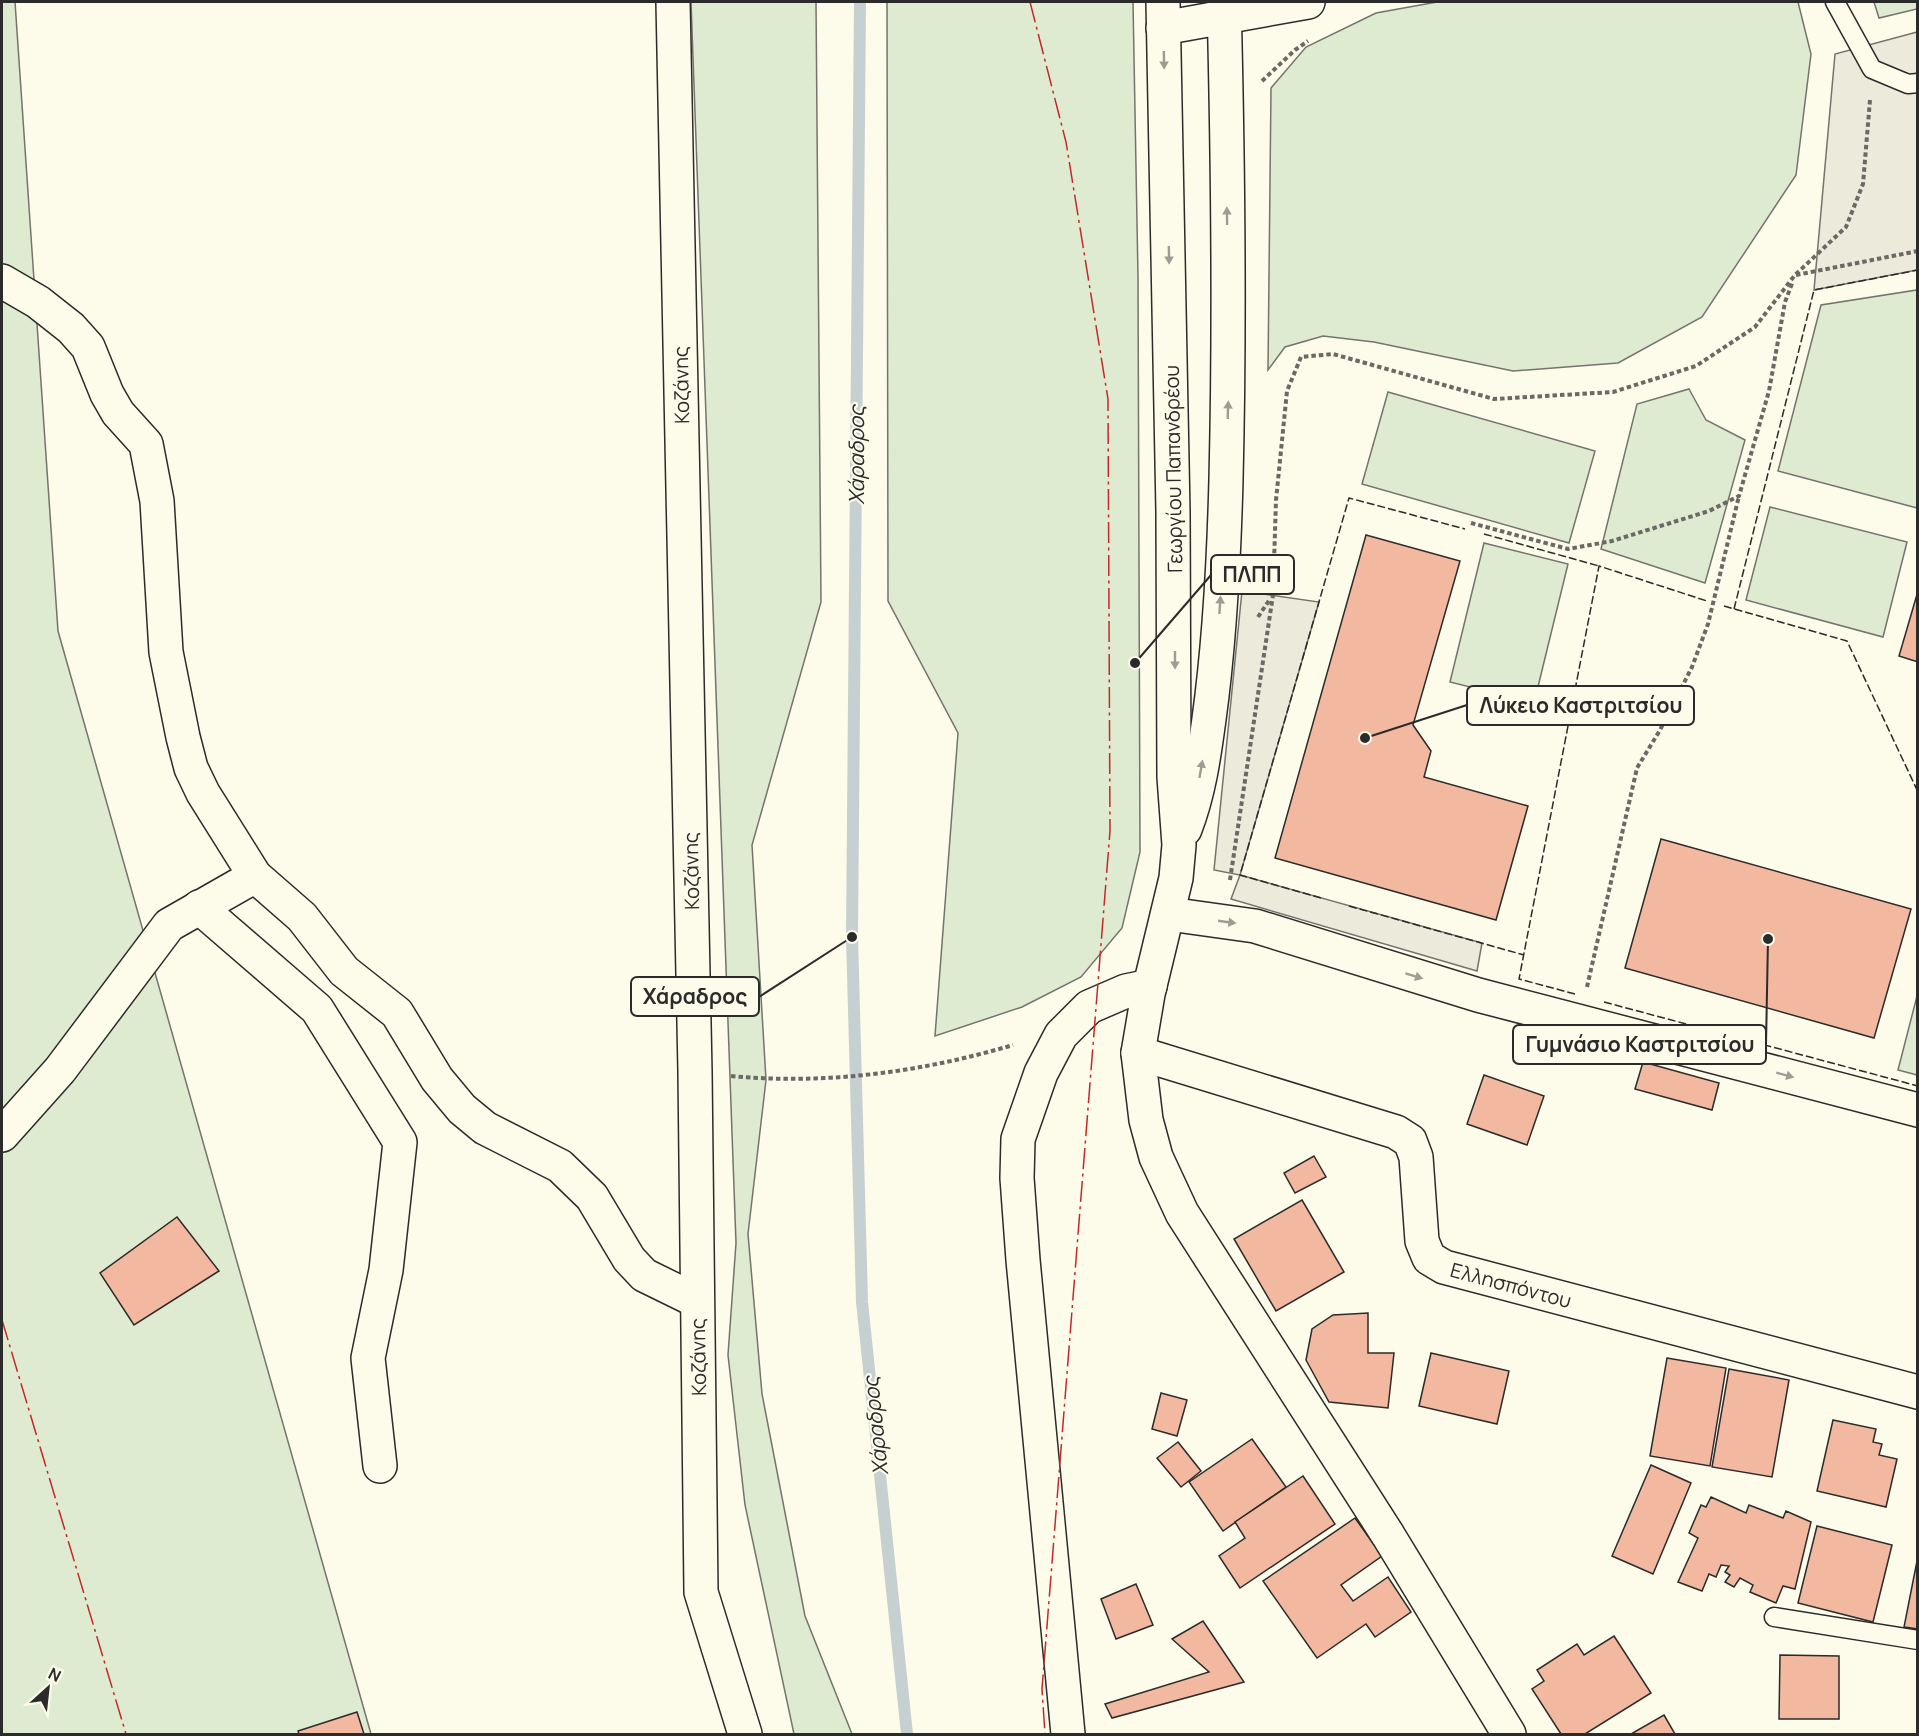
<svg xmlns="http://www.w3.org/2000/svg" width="1919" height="1736" viewBox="0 0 1919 1736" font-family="Manrope,sans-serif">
	<rect width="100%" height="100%" fill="#fdfbea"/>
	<g fill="#deebd1" stroke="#74746e" stroke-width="1.5">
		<path d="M 2,2 L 15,2 L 58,631 L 371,1734 L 2,1734 Z"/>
		<path d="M 691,2 L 816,2 L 821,602 L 752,845 L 766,1080 L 748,1234 L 762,1394 L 805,1616 L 852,1734 L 794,1734 L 745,1505 L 728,1355 L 736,1243 Z"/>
		<path d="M 887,2 L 1133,2 L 1138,277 L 1140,852 L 1122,928 L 1081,977 L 1022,1007 L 935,1036 L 958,733 L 888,601 Z"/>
		<path d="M 1437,2 L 1798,2 L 1811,54 L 1796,175 L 1702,317 L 1618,363 L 1513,371 L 1374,342 L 1323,336 L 1285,347 L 1268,370 L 1271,88 L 1306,47 L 1376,13 Z"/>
		<path d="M 1874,2 L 1917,2 L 1917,9 L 1879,18 Z"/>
		<path d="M 1917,290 L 1917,508 L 1778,471 L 1821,305 Z"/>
		<path d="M 1689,389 L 1706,420 L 1745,440 L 1705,583 L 1601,549 L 1637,404 Z"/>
		<path d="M 1388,392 L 1595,451 L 1569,543 L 1362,484 Z"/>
		<path d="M 1770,507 L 1907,542 L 1883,637 L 1746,600 Z"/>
		<path d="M 1484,543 L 1568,564 L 1534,703 L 1450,682 Z"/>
		<path d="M 1917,996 L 1918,1075 L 1917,1075 L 1898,1070 Z"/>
	</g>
	<g fill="#eceadb" stroke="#74746e" stroke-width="1.5">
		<path d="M 1917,32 L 1917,270 L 1814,290 L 1835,54 Z"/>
		<path d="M 1242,591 L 1319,602 L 1240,875 L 1482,943 L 1477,971 L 1231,899 L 1240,875 L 1214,870 Z"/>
	</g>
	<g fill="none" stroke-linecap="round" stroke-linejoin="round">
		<path stroke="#c7d0d0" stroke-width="12" d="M 860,2 L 852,937 L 862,1302 L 907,1734"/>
	</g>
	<g fill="#f2b8a0" stroke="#2b2b2b" stroke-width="1.5">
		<path d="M 1366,535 L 1460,561 L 1413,725 L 1431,751 L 1424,777 L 1528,806 L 1496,920 L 1275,858 Z"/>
		<path d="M 1918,591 L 1918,662 L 1899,656 Z"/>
		<path d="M 1661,839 L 1911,909 L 1874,1038 L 1625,968 Z"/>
		<path d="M 1643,1062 L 1719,1083 L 1712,1110 L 1635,1089 Z"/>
		<path d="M 1484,1075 L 1544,1096 L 1527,1145 L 1467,1124 Z"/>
		<path d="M 1314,1156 L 1326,1177 L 1295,1193 L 1284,1173 Z"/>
		<path d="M 1302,1200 L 1344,1272 L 1276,1311 L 1234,1239 Z"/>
		<path d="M 177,1217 L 219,1271 L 134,1325 L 100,1273 Z"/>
		<path d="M 1368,1313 L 1368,1353 L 1394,1353 L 1388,1408 L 1329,1402 L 1306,1360 L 1312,1329 L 1333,1315 Z"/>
		<path d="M 1431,1353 L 1509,1371 L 1497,1424 L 1419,1406 Z"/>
		<path d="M 1667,1358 L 1726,1368 L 1710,1466 L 1650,1456 Z"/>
		<path d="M 1729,1369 L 1789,1380 L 1772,1477 L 1712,1467 Z"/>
		<path d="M 1161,1393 L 1187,1400 L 1177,1436 L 1152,1429 Z"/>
		<path d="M 1833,1420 L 1876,1429 L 1873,1442 L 1882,1444 L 1879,1455 L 1897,1459 L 1886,1507 L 1817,1491 Z"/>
		<path d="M 1252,1439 L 1286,1487 L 1223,1531 L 1189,1482 Z"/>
		<path d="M 1178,1442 L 1201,1471 L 1181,1487 L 1157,1458 Z"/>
		<path d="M 1651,1465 L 1691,1483 L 1653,1574 L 1612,1556 Z"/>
		<path d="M 1303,1476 L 1335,1524 L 1240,1588 L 1219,1556 L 1245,1538 L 1235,1522 Z"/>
		<path d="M 1711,1497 L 1746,1513 L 1749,1505 L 1783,1518 L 1786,1511 L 1811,1522 L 1795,1589 L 1783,1586 L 1776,1603 L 1750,1592 L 1753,1585 L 1740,1578 L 1734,1587 L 1725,1582 L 1730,1575 L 1725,1572 L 1729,1566 L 1721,1565 L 1716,1577 L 1709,1574 L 1702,1591 L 1678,1582 L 1698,1538 L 1689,1533 L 1701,1505 L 1706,1507 Z"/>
		<path d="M 1355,1518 L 1382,1556 L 1341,1585 L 1353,1601 L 1388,1577 L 1411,1612 L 1375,1637 L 1366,1624 L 1317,1658 L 1263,1581 Z"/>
		<path d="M 1817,1526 L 1892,1545 L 1873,1622 L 1798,1603 Z"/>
		<path d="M 1918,1556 L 1918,1629 L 1904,1627 Z"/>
		<path d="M 1136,1584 L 1153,1625 L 1116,1639 L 1101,1599 Z"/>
		<path d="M 1203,1621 L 1244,1682 L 1112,1718 L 1105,1704 L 1209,1672 L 1172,1639 Z"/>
		<path d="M 1614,1636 L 1651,1693 L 1585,1734 L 1561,1734 L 1532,1689 L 1544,1681 L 1537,1670 L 1577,1644 L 1584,1655 Z"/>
		<path d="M 1780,1655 L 1839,1656 L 1839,1719 L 1779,1719 Z"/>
		<path d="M 357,1712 L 364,1734 L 299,1734 L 298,1731 Z"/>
		<path d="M 1664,1715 L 1675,1734 L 1631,1734 Z"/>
	</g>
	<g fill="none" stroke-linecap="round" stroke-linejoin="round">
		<defs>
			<g id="lane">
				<path d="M 1835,2 L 1872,69 L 1908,84 L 1918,83"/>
				<path d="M 1774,1617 L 1918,1640"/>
			</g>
			<g id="street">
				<path d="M 2,281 L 38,302 L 71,328 L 88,347 L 107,394 L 118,413 L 146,444 L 157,501 L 166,652 L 183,737 L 191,768 L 203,793 L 255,876 L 302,917 L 344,971 L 397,1013 L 437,1079 L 462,1109 L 485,1128 L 560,1166 L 592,1197 L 629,1259 L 644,1275 L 697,1301"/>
				<path d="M 199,907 L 317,1009 L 400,1142 L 386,1270 L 368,1358 L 380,1466"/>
				<path d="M 1169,914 L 1255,926 L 1478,995 L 1918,1110"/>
				<path d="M 1138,1053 L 1396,1132 L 1410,1141 L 1416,1157 L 1422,1241 L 1429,1258 L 1444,1267 L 1918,1392"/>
				<path d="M 2,1135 L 60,1070 L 169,925 L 255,876"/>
				<path d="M 1068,1734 L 1023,1260 L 1017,1178 L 1018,1139 L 1041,1073 L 1061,1035 L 1089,1007 L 1126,991 L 1150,986"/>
			</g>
			<g id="secondary">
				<path d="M 673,2 L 695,1072 L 701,1592 L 745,1734"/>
				<path d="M 1163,2 L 1173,512 L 1174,777 L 1179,845 L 1176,878 L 1148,994 L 1138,1053 L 1146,1120 L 1156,1157 L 1182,1213 L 1388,1535 L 1509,1734"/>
				<path d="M 1163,28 L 1308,2"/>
				<path d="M 1185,829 C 1199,793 1204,756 1209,719 C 1220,639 1224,559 1226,479 C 1230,320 1228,161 1224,2"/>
			</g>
		</defs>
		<use href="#lane" stroke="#2b2b2b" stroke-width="21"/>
		<use href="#street" stroke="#2b2b2b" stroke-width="36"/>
		<use href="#secondary" stroke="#2b2b2b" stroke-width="36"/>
		<g stroke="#6a6964" stroke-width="4" stroke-dasharray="4.5 3" stroke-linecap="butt">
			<path d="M 1262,81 L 1295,50 L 1308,41"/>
			<path d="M 1796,275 L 1918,251"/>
			<path d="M 1471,523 L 1568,549 L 1612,541 L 1709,511 L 1739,496 L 1769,391 L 1785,302 L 1793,281"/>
			<path d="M 1259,580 L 1272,595"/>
			<path d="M 1258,617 L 1270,599"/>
			<path d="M 1230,880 L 1273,595 L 1276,500 L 1287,391 L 1301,357 L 1333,354 L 1494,399 L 1613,392 L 1696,366 L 1755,327 L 1795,275 L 1846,227 L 1863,184 L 1870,100"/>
			<path d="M 1587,987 L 1637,768 L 1660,730 L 1692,667 L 1708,624 L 1739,496"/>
			<path d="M 731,1076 C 826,1085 922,1072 1013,1045"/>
		</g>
		<use href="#lane" stroke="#fdfbea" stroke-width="18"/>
		<use href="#street" stroke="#fdfbea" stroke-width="33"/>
		<use href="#secondary" stroke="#fdfbea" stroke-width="33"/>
		<g stroke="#2b2b2b" stroke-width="1.5" stroke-dasharray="8 3" stroke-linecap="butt">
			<path d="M 1484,534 L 1599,566"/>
			<path d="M 1724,606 L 1847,641 L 1918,792"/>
			<path d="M 1734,609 L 1814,290 L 1918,270"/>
			<path d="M 1321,898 L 1240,875 L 1349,498 L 1465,529"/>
			<path d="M 1349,906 L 1524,955"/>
			<path d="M 1575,994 L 1519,979 L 1599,566 L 1707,601"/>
			<path d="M 1604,1002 L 1918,1086"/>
		</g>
		<g stroke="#c62828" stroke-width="1.5" stroke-dasharray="21 4.5 3 4.5" stroke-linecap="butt">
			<path d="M 1030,2 L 1066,142 L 1108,399 L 1110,831 L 1042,1689 L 1045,1734"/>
			<path d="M 2,1320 L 126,1734"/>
		</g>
	</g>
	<defs><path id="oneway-solid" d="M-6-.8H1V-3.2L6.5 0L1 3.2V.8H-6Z" transform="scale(1.5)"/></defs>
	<g fill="#9e9d94">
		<use href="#oneway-solid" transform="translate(1164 60) rotate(89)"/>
		<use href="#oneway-solid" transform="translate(1227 216) rotate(-91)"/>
		<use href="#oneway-solid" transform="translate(1169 255) rotate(89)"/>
		<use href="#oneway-solid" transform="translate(1228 410) rotate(-88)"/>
		<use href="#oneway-solid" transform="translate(1220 605) rotate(-86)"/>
		<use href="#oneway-solid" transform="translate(1175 660) rotate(90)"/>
		<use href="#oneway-solid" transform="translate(1201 769) rotate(-80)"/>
		<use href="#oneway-solid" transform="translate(1227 922) rotate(8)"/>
		<use href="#oneway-solid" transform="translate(1414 976) rotate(17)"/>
		<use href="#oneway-solid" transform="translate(1785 1075) rotate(15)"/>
	</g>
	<g text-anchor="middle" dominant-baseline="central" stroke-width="4.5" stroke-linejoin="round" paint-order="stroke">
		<g font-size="20" fill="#2b2b2b" stroke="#fdfbea">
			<text transform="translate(681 385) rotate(-91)">Κοζάνης</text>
			<text transform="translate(1173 469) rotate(-91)">Γεωργίου Παπανδρέου</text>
			<text transform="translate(691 871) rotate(-91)">Κοζάνης</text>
			<text transform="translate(1511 1285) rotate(15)">Ελλησπόντου</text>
			<text transform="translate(698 1357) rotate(-91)">Κοζάνης</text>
		</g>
		<g font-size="21" font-style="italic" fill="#2b2b2b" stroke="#fdfbea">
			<text transform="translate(856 455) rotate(-90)">Χάραδρος</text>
			<text transform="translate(875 1426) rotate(-96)">Χάραδρος</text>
		</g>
	</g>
	<path fill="none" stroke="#2b2b2b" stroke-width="2" d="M1135 663L1211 575M1365 738L1467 705M852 937L759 997M1768 939L1766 1045"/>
	<g fill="#2b2b2b" stroke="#fdfbea" stroke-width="2">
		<circle cx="1135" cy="663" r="6"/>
		<circle cx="1365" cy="738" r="6"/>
		<circle cx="852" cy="937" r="6"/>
		<circle cx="1768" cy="939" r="6"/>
	</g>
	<g fill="#fdfbea" stroke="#2b2b2b" stroke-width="2">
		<rect x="1211" y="555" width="83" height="39" rx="6"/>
		<rect x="1467" y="686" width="227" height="39" rx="6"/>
		<rect x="631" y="977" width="128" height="39" rx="6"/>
		<rect x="1513" y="1025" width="253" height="39" rx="6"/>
	</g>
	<g font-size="21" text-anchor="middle" font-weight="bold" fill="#2b2b2b">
		<text x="1252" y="582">ΠΛΠΠ</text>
		<text x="1581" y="713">Λύκειο Καστριτσίου</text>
		<text x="695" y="1004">Χάραδρος</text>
		<text x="1640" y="1052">Γυμνάσιο Καστριτσίου</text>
	</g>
	<rect width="1919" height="1736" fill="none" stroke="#2b2b2b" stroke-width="6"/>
	<g transform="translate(48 1688) rotate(27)" stroke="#fdfbea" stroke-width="4.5" paint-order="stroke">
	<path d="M0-4.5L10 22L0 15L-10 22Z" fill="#2b2b2b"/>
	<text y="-9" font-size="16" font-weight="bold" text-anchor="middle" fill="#2b2b2b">N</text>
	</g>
</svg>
